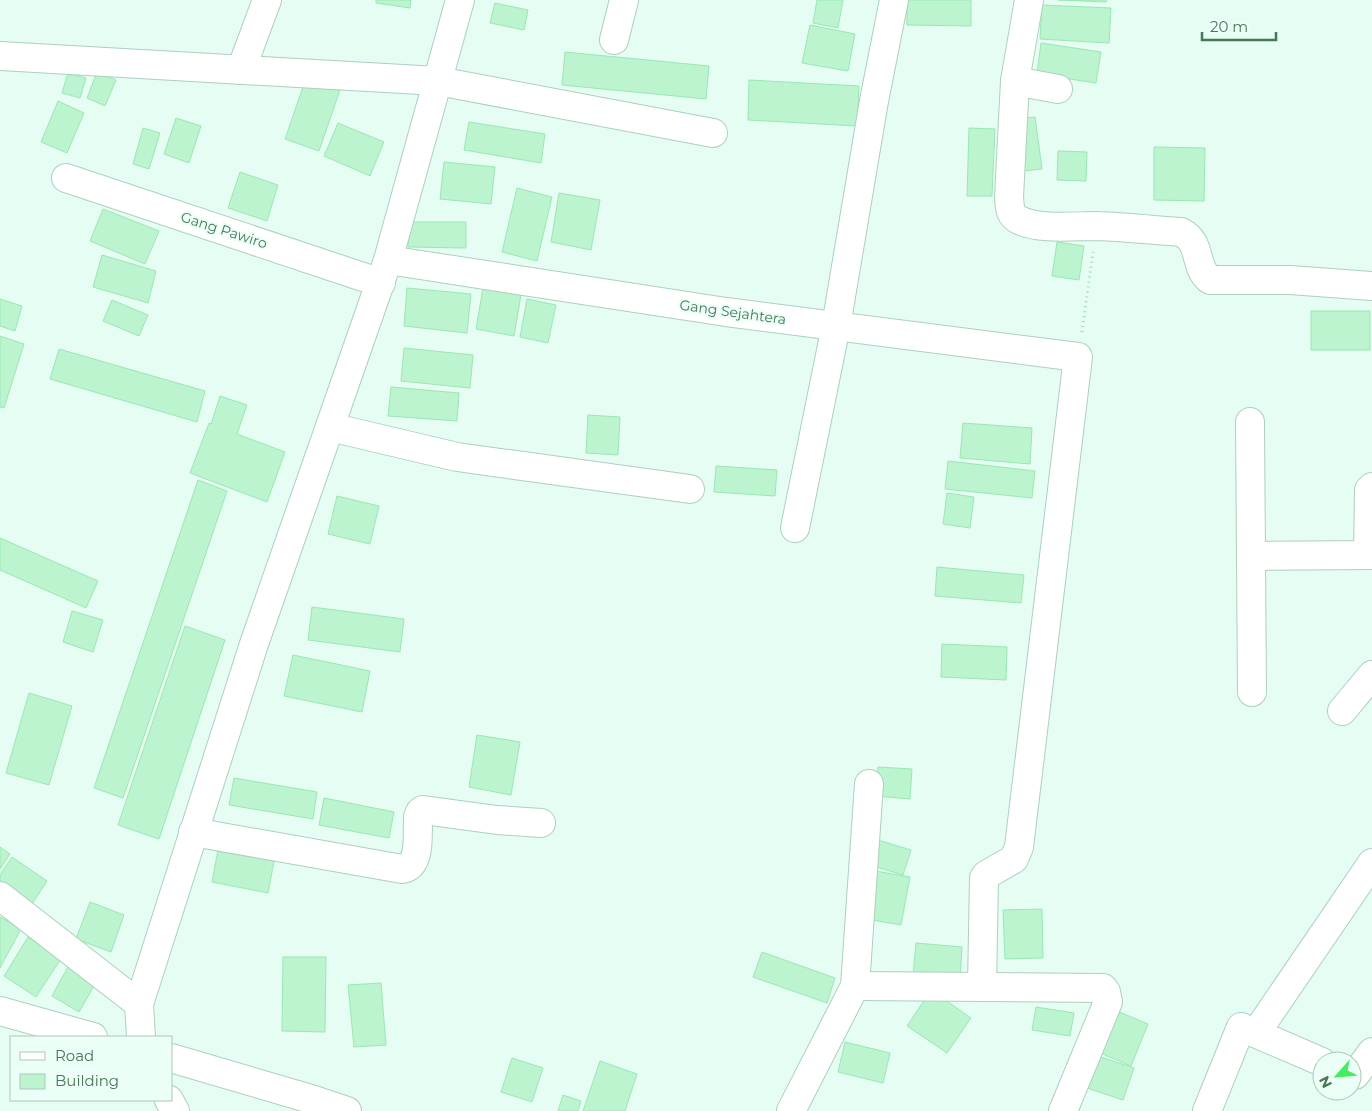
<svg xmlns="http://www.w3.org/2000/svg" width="1372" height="1111" viewBox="0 0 1372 1111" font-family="Montserrat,sans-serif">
	<rect width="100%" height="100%" fill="#e5fdf2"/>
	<g fill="#bbf4ce" stroke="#9be7b3">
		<path d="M 376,0 L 411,0 L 410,8 L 376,3 Z"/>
		<path d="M 817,0 L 843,0 L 838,28 L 813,23 Z"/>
		<path d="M 907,0 L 971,0 L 971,26 L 907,25 Z"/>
		<path d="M 1058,0 L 1107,0 L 1106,2 Z"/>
		<path d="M 495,3 L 528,10 L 524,30 L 490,23 Z"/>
		<path d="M 1042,5 L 1111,8 L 1109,43 L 1040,39 Z"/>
		<path d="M 810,25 L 855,34 L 848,71 L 802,63 Z"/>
		<path d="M 1041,43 L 1101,52 L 1096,83 L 1037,74 Z"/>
		<path d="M 565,52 L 709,66 L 706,99 L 562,85 Z"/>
		<path d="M 97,72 L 116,80 L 105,106 L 87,98 Z"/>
		<path d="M 68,73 L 86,78 L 80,98 L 62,93 Z"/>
		<path d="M 306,78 L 340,90 L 319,151 L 285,139 Z"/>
		<path d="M 749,80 L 859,86 L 857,126 L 748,120 Z"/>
		<path d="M 58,101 L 84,113 L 67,153 L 41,142 Z"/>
		<path d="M 1035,117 L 1042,169 L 1024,171 L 1017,119 Z"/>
		<path d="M 176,118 L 201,126 L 189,163 L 164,154 Z"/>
		<path d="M 469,122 L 545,134 L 541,163 L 464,150 Z"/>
		<path d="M 338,123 L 384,142 L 370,176 L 324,156 Z"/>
		<path d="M 143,128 L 160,133 L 149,169 L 133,164 Z"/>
		<path d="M 969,128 L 995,129 L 992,196 L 967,196 Z"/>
		<path d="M 1154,147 L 1205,148 L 1204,201 L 1154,200 Z"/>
		<path d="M 1058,151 L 1087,152 L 1086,181 L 1057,180 Z"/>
		<path d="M 444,162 L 495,167 L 491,204 L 440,199 Z"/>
		<path d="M 240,172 L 278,185 L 267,221 L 228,208 Z"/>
		<path d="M 517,188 L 552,197 L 537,261 L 502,252 Z"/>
		<path d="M 559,193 L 600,200 L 591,250 L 551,242 Z"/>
		<path d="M 103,209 L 159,231 L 145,264 L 90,241 Z"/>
		<path d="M 408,222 L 466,222 L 466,248 L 408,247 Z"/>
		<path d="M 1057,242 L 1084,246 L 1079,280 L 1052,276 Z"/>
		<path d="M 102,255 L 156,271 L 148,303 L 93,287 Z"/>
		<path d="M 407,288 L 471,294 L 467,333 L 404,326 Z"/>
		<path d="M 483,288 L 521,295 L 514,336 L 476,329 Z"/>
		<path d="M 0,299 L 22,306 L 15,331 L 0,326 Z"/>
		<path d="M 527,299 L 556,305 L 548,343 L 520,337 Z"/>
		<path d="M 112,300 L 148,315 L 139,336 L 103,321 Z"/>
		<rect x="1311" y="311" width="59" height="39"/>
		<path d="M 0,336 L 24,344 L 4,408 L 0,407 Z"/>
		<path d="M 404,348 L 473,355 L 470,388 L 401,381 Z"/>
		<path d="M 59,349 L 205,391 L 197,422 L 50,379 Z"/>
		<path d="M 391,387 L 459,393 L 457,421 L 388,416 Z"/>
		<path d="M 220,396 L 247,405 L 237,434 L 285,452 L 267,502 L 190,473 L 209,423 L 211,424 Z"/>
		<path d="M 588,415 L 620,417 L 618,455 L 586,453 Z"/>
		<path d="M 963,423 L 1032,428 L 1030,464 L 960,458 Z"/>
		<path d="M 948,461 L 1035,471 L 1032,498 L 945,489 Z"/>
		<path d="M 716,466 L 777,470 L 775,496 L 714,492 Z"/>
		<path d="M 198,480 L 227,491 L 123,798 L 94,788 Z"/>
		<path d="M 947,493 L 974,497 L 970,528 L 943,524 Z"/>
		<path d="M 337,496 L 379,506 L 370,544 L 328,534 Z"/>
		<path d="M 0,538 L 98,581 L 86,608 L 0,570 Z"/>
		<path d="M 937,567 L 1024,575 L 1021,603 L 935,596 Z"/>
		<path d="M 312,607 L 404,619 L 400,652 L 308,640 Z"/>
		<path d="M 72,611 L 103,620 L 93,652 L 63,642 Z"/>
		<path d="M 185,626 L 225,640 L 159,839 L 118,825 Z"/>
		<path d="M 942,644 L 1007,647 L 1006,680 L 941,677 Z"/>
		<path d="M 293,655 L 370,671 L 362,712 L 284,696 Z"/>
		<path d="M 29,693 L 72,706 L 49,785 L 6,773 Z"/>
		<path d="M 477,735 L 520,742 L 511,795 L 469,787 Z"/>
		<path d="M 878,767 L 912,769 L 910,799 L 876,796 Z"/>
		<path d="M 234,778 L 317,792 L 313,819 L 229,805 Z"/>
		<path d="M 324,798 L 394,812 L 389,838 L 319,825 Z"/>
		<path d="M 878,840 L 911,850 L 903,875 L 870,865 Z"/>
		<path d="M 0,847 L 10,854 L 0,869 Z"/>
		<path d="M 218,850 L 274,861 L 268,893 L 212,882 Z"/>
		<path d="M 12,857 L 47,881 L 32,904 L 0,882 L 0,875 Z"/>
		<path d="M 875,871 L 910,877 L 901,925 L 866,919 Z"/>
		<path d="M 90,902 L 124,915 L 111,952 L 76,939 Z"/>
		<path d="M 1042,909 L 1043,958 L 1005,959 L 1003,910 Z"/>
		<path d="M 0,917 L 21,929 L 0,968 Z"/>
		<path d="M 28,937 L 61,959 L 36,997 L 4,976 Z"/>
		<path d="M 916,943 L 962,947 L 960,979 L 913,976 Z"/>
		<path d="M 762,952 L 835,978 L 827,1003 L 753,977 Z"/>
		<path d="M 283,957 L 326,957 L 325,1032 L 282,1031 Z"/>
		<path d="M 70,963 L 98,979 L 79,1012 L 52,996 Z"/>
		<path d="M 381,983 L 386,1045 L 354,1047 L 348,985 Z"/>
		<path d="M 931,990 L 971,1018 L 947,1053 L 907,1026 Z"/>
		<path d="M 1036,1007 L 1074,1013 L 1070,1036 L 1032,1030 Z"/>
		<path d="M 1110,1008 L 1148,1024 L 1131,1066 L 1093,1050 Z"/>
		<path d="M 845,1042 L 890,1053 L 883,1083 L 838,1072 Z"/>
		<path d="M 1092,1054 L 1134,1068 L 1123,1100 L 1081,1086 Z"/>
		<path d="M 512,1058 L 543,1068 L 532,1102 L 501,1092 Z"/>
		<path d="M 600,1061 L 637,1074 L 625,1111 L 583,1111 Z"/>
		<path d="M 563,1095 L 581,1101 L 578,1111 L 558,1111 Z"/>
	</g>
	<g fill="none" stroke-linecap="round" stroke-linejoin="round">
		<defs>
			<g id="minor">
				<path d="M 1029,0 L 1015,81 L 1009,197 C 1010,207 1009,215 1019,220 C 1039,230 1073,226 1096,226 C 1124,227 1153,230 1181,232 C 1203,243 1193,267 1210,280 L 1290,280 L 1372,286"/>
				<path d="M 614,40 L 624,0"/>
				<path d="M 0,56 L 438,81 L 713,133"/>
				<path d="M 241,70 L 267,0"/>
				<path d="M 1015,81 L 1058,89"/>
				<path d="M 66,178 L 381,283"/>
				<path d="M 388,260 L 726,312 L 1078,357 L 1019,847 L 1014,859 L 986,875 L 984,878 L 982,987"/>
				<path d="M 1250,422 L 1252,692"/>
				<path d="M 330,427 L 457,457 L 690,489"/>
				<path d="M 795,528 L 836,326 L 874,101 L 894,0"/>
				<path d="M 1368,555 L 1369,490 L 1372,487"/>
				<path d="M 1251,556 L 1372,555"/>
				<path d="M 1342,711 L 1372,675"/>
				<path d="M 193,832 L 402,869 C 422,866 417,832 418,817 L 420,812 L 423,810 L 497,820 L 541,823"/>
				<path d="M 0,896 L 139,1004"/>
				<path d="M 855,986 L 1103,988 L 1106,992 L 1108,1002 L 1063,1111"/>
				<path d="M 0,1011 L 93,1037"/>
				<path d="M 1256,1033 L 1372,863"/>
				<path d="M 141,1037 L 139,1004 L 254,644 L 388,260 L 460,0"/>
				<path d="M 171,1058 L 314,1100 L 347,1111"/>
				<path d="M 1355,1075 L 1372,1052"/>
				<path d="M 169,1100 L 175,1111"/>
				<path d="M 791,1111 L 855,986 L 869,784"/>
				<path d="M 1207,1111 L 1241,1027 L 1322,1062"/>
			</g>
		</defs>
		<use href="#minor" stroke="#acd1bb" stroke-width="30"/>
		<path stroke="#9ed9b1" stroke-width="3" stroke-dasharray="1 4" stroke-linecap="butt" d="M 1082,332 L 1093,252"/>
		<use href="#minor" stroke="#fff" stroke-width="28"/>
	</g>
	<g text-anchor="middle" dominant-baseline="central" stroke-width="4.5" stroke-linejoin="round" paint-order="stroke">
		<g font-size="14" fill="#487756" stroke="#ecfff6">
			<text transform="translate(224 230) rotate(18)">Gang Pawiro</text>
			<text transform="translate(733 312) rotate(8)">Gang Sejahtera</text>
		</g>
	</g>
	<rect x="10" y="1036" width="162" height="65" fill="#ecfff6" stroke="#aac9b6"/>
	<rect x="20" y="1052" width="25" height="8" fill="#ffffff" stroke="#aac9b6"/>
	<text x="55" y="1061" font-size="15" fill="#487756">Road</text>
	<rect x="20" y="1074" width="25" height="15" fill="#bbf4ce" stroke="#aac9b6"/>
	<text x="55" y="1086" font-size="15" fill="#487756">Building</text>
	<g transform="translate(1337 1076) rotate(243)"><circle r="24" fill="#ecfff6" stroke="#aac9b6"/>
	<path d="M0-4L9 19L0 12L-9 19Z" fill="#44ec5f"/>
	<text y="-8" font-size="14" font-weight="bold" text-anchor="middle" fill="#487756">N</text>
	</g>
	<path d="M1202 32v8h74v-8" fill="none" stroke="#487756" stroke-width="2.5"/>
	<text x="1210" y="32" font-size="15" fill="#487756" stroke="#ecfff6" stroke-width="4" paint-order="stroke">20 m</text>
</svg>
